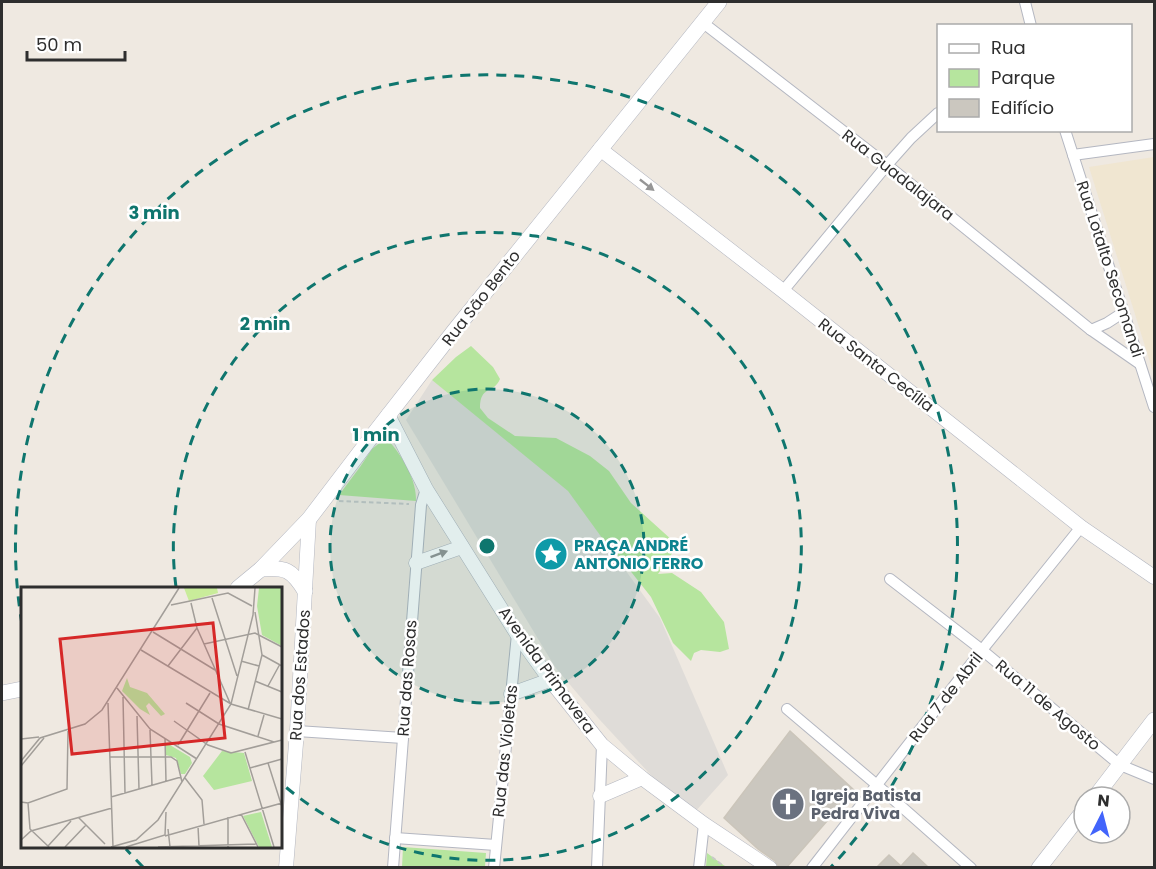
<svg xmlns="http://www.w3.org/2000/svg" width="1156" height="869" viewBox="0 0 1156 869" font-family="Poppins,sans-serif">
	<rect width="100%" height="100%" fill="#efe9e1"/>
	<path fill="#f0e6d1" d="M 1154,157 L 1154,375 L 1089,167 Z"/>
	<g fill="#b6e59e">
		<path d="M 471,346 L 493,367 L 500,379 C 494,394 480,385 480,408 L 488,418 L 515,436 L 556,438 L 590,456 L 609,471 L 631,503 L 673,541 L 673,552 L 658,574 L 672,573 L 701,592 L 724,622 L 729,649 L 720,652 L 701,650 L 694,653 L 691,661 L 673,643 L 651,597 L 617,554 L 594,551 L 437,403 L 432,380 L 456,357 Z"/>
		<path d="M 382,441 L 389,441 C 402,456 417,480 416,501 L 339,495 L 360,467 L 372,449 Z"/>
		<path d="M 403,847 L 486,853 L 485,867 L 402,867 Z"/>
		<path d="M 707,853 L 726,867 L 706,867 Z"/>
	</g>
	<path fill="#dfdcd8" d="M 432,380 L 568,491 L 660,618 L 728,775 L 694,813 L 673,799 L 599,719 L 555,667 L 406,420 Z"/>
	<g fill="#cbc7bf" stroke="#cbc5ba" stroke-width="1.5">
		<path d="M 790,731 L 854,790 L 787,867 L 779,867 L 775,861 L 758,849 L 724,818 Z"/>
		<path d="M 913,853 L 928,867 L 877,867 L 889,855 L 901,866 Z"/>
	</g>
	<g fill="none" stroke-linecap="round" stroke-linejoin="round">
		<defs>
			<g id="minor">
				<path d="M 1025,2 L 1031,26"/>
				<path d="M 702,22 L 887,165 L 1091,330 L 1140,364"/>
				<path d="M 1065,130 L 1154,407"/>
				<path d="M 1073,155 L 1154,144"/>
				<path d="M 783,291 L 887,165 L 911,138 L 938,113"/>
				<path d="M 1091,330 L 1107,323 L 1124,312"/>
				<path d="M 890,579 L 982,650 L 1120,765 L 1154,779"/>
				<path d="M 787,709 L 877,785 L 971,868"/>
				<path d="M 297,731 L 403,738"/>
				<path d="M 395,838 L 496,845"/>
				<path d="M 393,868 L 421,505 L 426,489"/>
				<path d="M 494,868 L 517,634"/>
				<path d="M 597,868 L 602,745"/>
				<path d="M 699,868 L 704,824"/>
				<path d="M 812,868 L 982,650 L 1081,527"/>
			</g>
			<g id="tertiary">
				<path d="M 600,149 L 783,291 L 1081,527 L 1154,577"/>
				<path d="M 388,415 L 426,489 L 517,634 L 550,680 L 602,745 L 642,778 L 704,824 L 770,868"/>
				<path d="M 416,563 L 462,547"/>
				<path d="M 511,694 L 550,680"/>
				<path d="M 600,796 L 642,778"/>
				<path d="M 286,868 L 297,731 L 309,519"/>
			</g>
			<g id="secondary">
				<path d="M 261,569 C 286,567 292,570 305,591"/>
				<path d="M 238,588 L 261,569 L 309,519 L 376,431 L 454,331 L 719,2"/>
				<path d="M 2,693 L 22,689"/>
				<path d="M 1095,797 L 1154,720"/>
				<path d="M 1039,868 L 1084,810"/>
			</g>
		</defs>
		<use href="#minor" stroke="#b4b7c1" stroke-width="12"/>
		<use href="#tertiary" stroke="#b4b7c1" stroke-width="15"/>
		<use href="#secondary" stroke="#b4b7c1" stroke-width="16"/>
		<g stroke="#c9c9c9" stroke-width="2" stroke-dasharray="4.5 3" stroke-linecap="butt">
			<path d="M 339,501 L 409,504"/>
			<path d="M 712,857 L 726,868"/>
		</g>
		<use href="#minor" stroke="#fff" stroke-width="10"/>
		<use href="#tertiary" stroke="#fff" stroke-width="14"/>
		<use href="#secondary" stroke="#fff" stroke-width="15"/>
	</g>
	<defs><path id="oneway-solid" d="M-6-.8H1V-3.2L6.5 0L1 3.2V.8H-6Z" transform="scale(1.5)"/></defs>
	<g fill="#969696">
		<use href="#oneway-solid" transform="translate(647 185) rotate(38)"/>
		<use href="#oneway-solid" transform="translate(439 554) rotate(-20)"/>
	</g>
	<circle cx="487" cy="546" r="157" fill="#0f766e" fill-opacity=".12"/>
	<g fill="none" stroke="#0f766e" stroke-width="3" stroke-dasharray="10 8">
		<circle cx="487" cy="546" r="157"/>
		<path d="M176 587A314 314 0 1 1 281 783"/>
		<path d="M143 867A471 471 0 0 1 126 849M22 624A471 471 0 1 1 831 867"/>
	</g>
	<defs>
		<symbol id="sight-disc" viewBox="-11 -11 22 22"><circle r="9.5" fill="#0f9aa8" stroke="#fff"/><path d="M0-6L1.8-2.2L6-1.7L2.9 1.2L3.7 5.4L0 3.3L-3.7 5.4L-2.9 1.2L-6-1.7L-1.8-2.2Z" fill="#fff"/></symbol>
		<symbol id="church-disc" viewBox="-11 -11 22 22"><circle r="9.5" fill="#6b7280" stroke="#fff"/><path d="M-1.2-6h2.4v3.5h3.3v2.4h-3.3V6h-2.4V-.1h-3.3v-2.4h3.3Z" fill="#fff"/></symbol>
	</defs>
	<g fill-rule="evenodd">
		<use href="#sight-disc" x="532" y="535" width="38" height="38"/>
		<use href="#church-disc" x="769" y="785" width="38" height="38"/>
	</g>
	<g text-anchor="middle" dominant-baseline="central" stroke-width="5" stroke-linejoin="round" paint-order="stroke">
		<g font-size="16" fill="#2e2e2e" stroke="#fff">
			<text transform="translate(898 175) rotate(38)">Rua Guadalajara</text>
			<text transform="translate(1110 269) rotate(72)">Rua Lotalto Secomandi</text>
			<text transform="translate(481 298) rotate(-52)">Rua São Bento</text>
			<text transform="translate(876 365) rotate(38)">Rua Santa Cecília</text>
			<text transform="translate(547 670) rotate(54)">Avenida Primavera</text>
			<text transform="translate(300 675) rotate(-86)">Rua dos Estados</text>
			<text transform="translate(407 678) rotate(-86)">Rua das Rosas</text>
			<text transform="translate(946 697) rotate(-52)">Rua 7 de Abril</text>
			<text transform="translate(1048 705) rotate(40)">Rua 11 de Agosto</text>
			<text transform="translate(505 751) rotate(-84)">Rua das Violetas</text>
		</g>
		<g font-size="16" font-weight="bold" fill="#0d838f" stroke="#fff" text-anchor="start">
			<text x="574" y="545">PRAÇA ANDRÉ<tspan x="574" dy="18">ANTONIO FERRO</tspan></text>
		</g>
		<g font-size="16" font-weight="bold" fill="#5b616d" stroke="#fff" text-anchor="start">
			<text x="811" y="795">Igreja Batista<tspan x="811" dy="18">Pedra Viva</tspan></text>
		</g>
	</g>
	<g transform="translate(21 587)">
		<rect width="261" height="261" fill="#efe9e1"/>
		<path d="M 238,1 L 261,1 L 261,59 L 241,48 L 236,19 ZM 106,91 L 109,100 L 126,106 L 144,127 L 140,129 L 128,116 L 125,119 L 129,128 L 119,122 L 101,104 ZM 144,155 L 169,170 L 171,176 L 164,187 L 160,187 L 155,171 L 145,168 ZM 201,164 L 223,166 L 231,194 L 193,203 L 182,189 ZM 240,225 L 251,260 L 238,260 L 222,229 Z" fill="#b6e59e"/>
		<path d="M 163,1 L 196,1 L 197,6 L 168,14 Z" fill="#c9ec9a"/>
		<path fill="none" stroke="#a29e99" stroke-width="1.5" d="M 191,11 L 216,89M 170,16 L 176,41 L 209,116M 150,18 L 207,6 L 231,19M 132,45 L 194,83M 183,57 L 234,46 L 261,60M 120,63 L 210,117 L 261,132M 241,68 L 261,79M 220,74 L 238,79M 147,79 L 176,41M 234,94 L 261,105M 247,99 L 259,77M 96,101 L 129,142 L 176,172M 102,110 L 104,206M 87,116 L 92,260M 165,116 L 198,137 L 253,155M 227,123 L 241,68 L 234,25M 116,129 L 118,202M 153,134 L 187,158 L 210,166 L 261,153M 129,143 L 131,198M 237,149 L 243,128M 144,151 L 145,194M 0,152 L 18,150M 157,158 L 189,106M 224,165 L 253,260M 89,170 L 150,170 L 156,174 L 161,195M 0,174 L 19,151 L 64,137 L 81,123 L 158,1M 247,176 L 261,220M 0,179 L 23,151M 229,181 L 261,172M 164,191 L 181,213 L 183,237M 90,210 L 160,190M 0,215 L 7,216 L 46,202 L 47,144M 7,216 L 9,242 L 28,260M 220,227 L 237,260M 207,230 L 207,260M 58,231 L 84,257M 177,239 L 178,259M 147,242 L 149,260M 144,249 L 261,216M 0,253 L 10,244 L 91,221M 27,259 L 50,234M 44,260 L 65,238M 90,260 L 115,253 L 137,233 L 210,117 L 232,28 L 234,1M 105,260 L 144,248 L 145,225M 137,260 L 235,257"/>
		<path fill="#d62828" fill-opacity="0.15" stroke="#d62828" stroke-width="3" d="M 192,36 L 204,151 L 51,167 L 39,52 Z"/>
		<rect width="261" height="261" fill="none" stroke="#2e2e2e" stroke-width="3"/>
	</g>
	<circle cx="487" cy="546" r="9" fill="#0f766e" stroke="#fff" stroke-width="3"/>
	<g font-size="18" text-anchor="middle" font-weight="bold" fill="#0f766e" stroke="#fff" stroke-width="5" stroke-linejoin="round" paint-order="stroke">
		<text x="154" y="219">3 min</text>
		<text x="265" y="330">2 min</text>
		<text x="376" y="441">1 min</text>
	</g>
	<rect width="1156" height="869" fill="none" stroke="#2e2e2e" stroke-width="6"/>
	<rect x="937" y="24" width="195" height="108" fill="#ffffff" stroke="#ababab" stroke-width="1.5"/>
	<rect x="949" y="44" width="30" height="9" fill="#ffffff" stroke="#ababab" stroke-width="1.5"/>
	<text x="991" y="54" font-size="18" fill="#2e2e2e">Rua</text>
	<rect x="949" y="69" width="30" height="18" fill="#b6e59e" stroke="#ababab" stroke-width="1.5"/>
	<text x="991" y="84" font-size="18" fill="#2e2e2e">Parque</text>
	<rect x="949" y="99" width="30" height="18" fill="#cbc7bf" stroke="#ababab" stroke-width="1.5"/>
	<text x="991" y="114" font-size="18" fill="#2e2e2e">Edifício</text>
	<g transform="translate(1102 815) rotate(6)"><circle r="28" fill="#ffffff" stroke="#ababab" stroke-width="1.5"/>
	<path d="M0-4.5L10 22L0 15L-10 22Z" fill="#4264fb"/>
	<text y="-9" font-size="16" font-weight="bold" text-anchor="middle" fill="#2e2e2e">N</text>
	</g>
	<path d="M27 51v9h98v-9" fill="none" stroke="#2e2e2e" stroke-width="3"/>
	<text x="36" y="51" font-size="18" fill="#2e2e2e" stroke="#ffffff" stroke-width="4.5" paint-order="stroke">50 m</text>
</svg>
